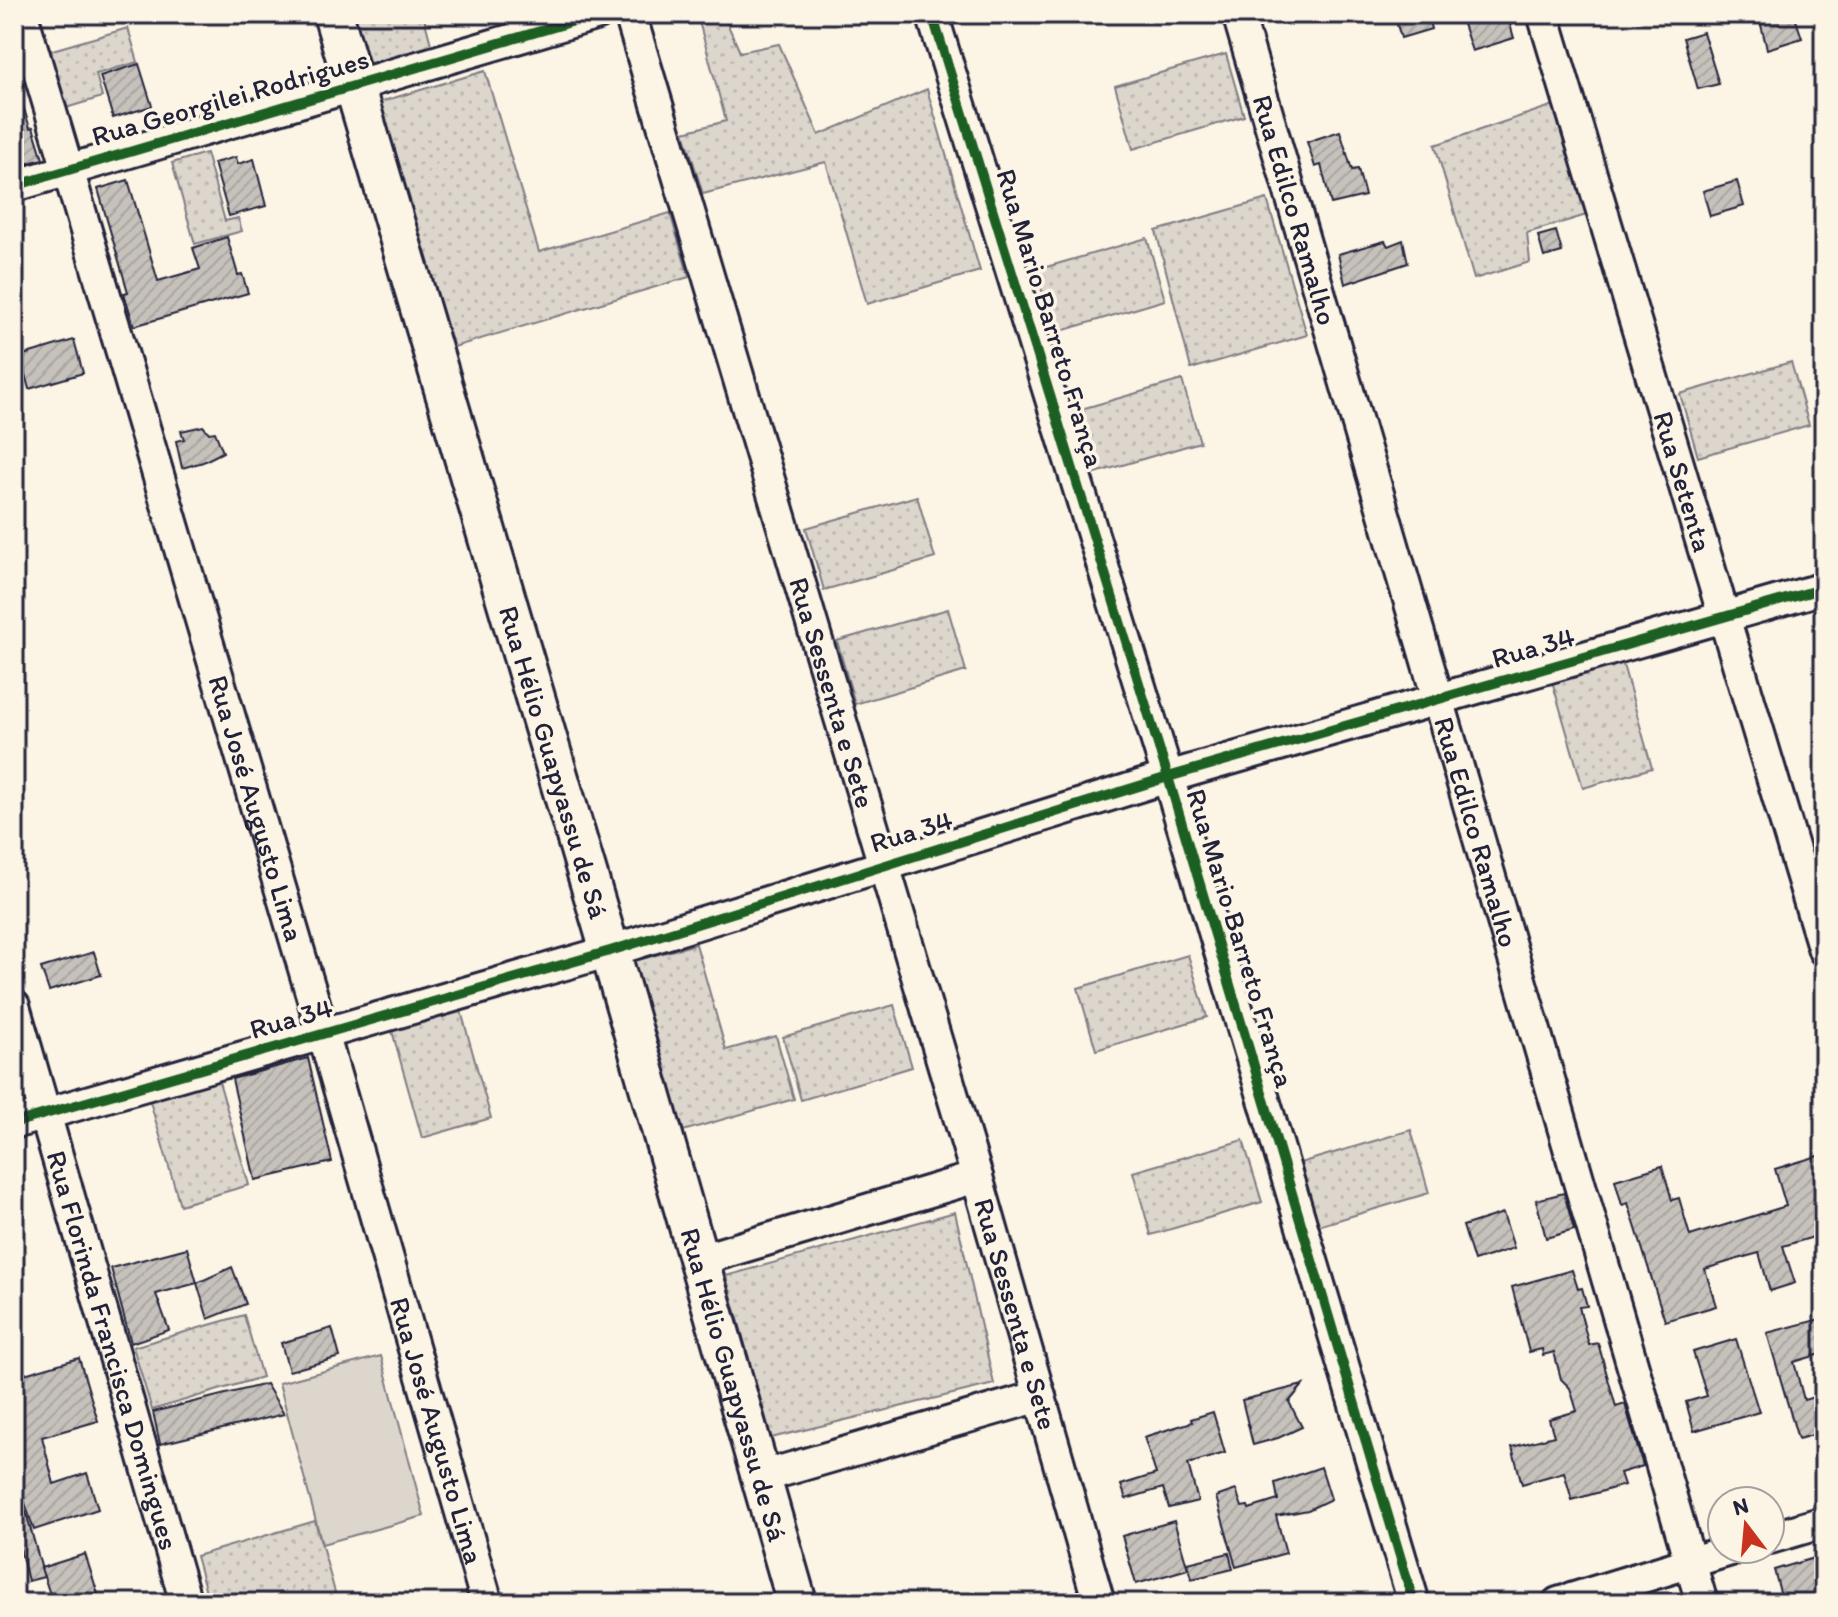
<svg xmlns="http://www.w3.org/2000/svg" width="1838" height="1617" viewBox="0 0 1838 1617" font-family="Itim,sans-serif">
	<defs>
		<pattern id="grass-dots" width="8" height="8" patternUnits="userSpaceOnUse" patternTransform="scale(2)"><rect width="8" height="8" fill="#dcd6cc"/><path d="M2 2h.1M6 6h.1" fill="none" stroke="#bcb7b0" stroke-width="1.8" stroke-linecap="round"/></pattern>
		<pattern id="building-hatch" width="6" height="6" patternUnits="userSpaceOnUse" patternTransform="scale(2)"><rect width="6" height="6" fill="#c6c1bb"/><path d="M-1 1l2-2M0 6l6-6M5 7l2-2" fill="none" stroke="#aaa6a2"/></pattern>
	</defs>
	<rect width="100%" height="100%" fill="#fcf5e5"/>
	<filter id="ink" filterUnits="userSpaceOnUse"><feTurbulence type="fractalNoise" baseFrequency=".0125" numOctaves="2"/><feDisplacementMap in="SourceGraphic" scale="16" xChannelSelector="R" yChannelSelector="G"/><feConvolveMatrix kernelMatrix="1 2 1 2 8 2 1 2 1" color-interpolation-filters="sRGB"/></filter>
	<g filter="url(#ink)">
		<g fill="url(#grass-dots)" stroke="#7f7c84" stroke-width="2">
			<path d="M 349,14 L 423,14 L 432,48 L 366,64 Z"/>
			<path d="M 697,14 L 723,14 L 740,52 L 779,44 L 819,135 L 927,89 L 980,271 L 867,304 L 826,162 L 703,194 L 684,132 L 726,121 Z"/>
			<path d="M 128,28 L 138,62 L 96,74 L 102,97 L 66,108 L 49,51 Z"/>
			<path d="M 1226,54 L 1244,116 L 1133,149 L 1115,86 Z"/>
			<path d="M 485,71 L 539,252 L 670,213 L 689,277 L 447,349 L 373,104 Z"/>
			<path d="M 1554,105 L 1593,213 L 1527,233 L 1530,262 L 1474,279 L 1435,145 Z"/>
			<path d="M 206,153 L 225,221 L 238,218 L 242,231 L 195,244 L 172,163 Z"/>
			<path d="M 1267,199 L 1307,335 L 1191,369 L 1156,231 Z"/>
			<path d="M 1147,238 L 1165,300 L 1054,333 L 1036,270 Z"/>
			<path d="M 1791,362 L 1809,425 L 1698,457 L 1680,394 Z"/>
			<path d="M 1182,380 L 1200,442 L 1089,475 L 1071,412 Z"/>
			<path d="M 917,496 L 935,558 L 824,590 L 806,528 Z"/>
			<path d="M 948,609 L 966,671 L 855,704 L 837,641 Z"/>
			<path d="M 1622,661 L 1652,768 L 1583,788 L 1552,681 Z"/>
			<path d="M 696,944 L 726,1050 L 776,1036 L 794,1099 L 683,1131 L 665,1069 L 658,1070 L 627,963 Z"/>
			<path d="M 1188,955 L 1207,1017 L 1096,1050 L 1078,988 Z"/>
			<path d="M 894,1005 L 912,1067 L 801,1100 L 783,1037 Z"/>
			<path d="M 461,1011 L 491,1118 L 422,1138 L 392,1031 Z"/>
			<path d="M 218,1078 L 249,1185 L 180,1205 L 149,1098 Z"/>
			<path d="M 1411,1130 L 1429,1193 L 1318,1226 L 1300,1163 Z"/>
			<path d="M 1243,1140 L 1262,1202 L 1151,1235 L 1133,1172 Z"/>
			<path d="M 955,1212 L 994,1384 L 771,1438 L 726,1276 Z"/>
			<path d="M 244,1315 L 262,1377 L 152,1410 L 133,1347 Z"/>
			<path d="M 315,1521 L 338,1603 L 209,1603 L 196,1556 Z"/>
		</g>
		<path fill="#dcd6cc" stroke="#7f7c84" stroke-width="2" d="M 381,1356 L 424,1516 L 322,1544 L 279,1383 Z"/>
		<g fill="url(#building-hatch)" stroke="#22223b" stroke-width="2">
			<path d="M 1394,14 L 1427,14 L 1431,29 L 1401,38 Z"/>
			<path d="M 1472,14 L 1507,14 L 1514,38 L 1472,51 L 1461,18 Z"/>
			<path d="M 1781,14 L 1794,14 L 1802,38 L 1767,49 L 1760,21 Z"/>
			<path d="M 1703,32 L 1719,84 L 1698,89 L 1683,38 Z"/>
			<path d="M 139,64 L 152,106 L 113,118 L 100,76 Z"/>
			<path d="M 18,90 L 30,128 L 33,127 L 43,159 L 14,167 L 14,91 Z"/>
			<path d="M 1340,131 L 1352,170 L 1358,169 L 1365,196 L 1331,204 L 1321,165 L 1315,167 L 1307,142 Z"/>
			<path d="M 236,157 L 238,164 L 254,159 L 266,206 L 229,216 L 214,163 Z"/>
			<path d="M 128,180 L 158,281 L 200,269 L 193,248 L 227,237 L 238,275 L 242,274 L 248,293 L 134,326 L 124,293 L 128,292 L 98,189 Z"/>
			<path d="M 1737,181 L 1744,206 L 1710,216 L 1703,191 Z"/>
			<path d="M 1556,231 L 1562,252 L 1544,257 L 1538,236 Z"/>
			<path d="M 1403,240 L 1408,263 L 1345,284 L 1338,254 L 1385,241 L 1388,246 Z"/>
			<path d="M 74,340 L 83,373 L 29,389 L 20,356 Z"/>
			<path d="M 203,426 L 209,433 L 215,432 L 223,452 L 203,462 L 182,468 L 176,441 L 184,439 L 181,431 Z"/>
			<path d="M 94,952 L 101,975 L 49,991 L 41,968 Z"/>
			<path d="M 308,1058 L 332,1162 L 255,1180 L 232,1079 Z"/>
			<path d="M 1824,1154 L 1824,1234 L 1783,1246 L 1795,1283 L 1770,1291 L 1759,1253 L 1741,1258 L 1705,1269 L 1716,1306 L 1665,1321 L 1628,1203 L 1622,1205 L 1615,1180 L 1662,1166 L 1672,1200 L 1679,1198 L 1690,1236 L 1786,1206 L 1775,1169 Z"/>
			<path d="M 1564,1193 L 1574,1230 L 1546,1238 L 1536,1200 Z"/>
			<path d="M 1503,1213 L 1514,1248 L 1474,1261 L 1463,1226 Z"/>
			<path d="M 187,1248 L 197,1283 L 156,1294 L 169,1330 L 131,1343 L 111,1268 Z"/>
			<path d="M 232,1267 L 246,1304 L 208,1319 L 197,1283 Z"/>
			<path d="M 1572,1270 L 1578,1289 L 1582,1288 L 1587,1306 L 1579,1307 L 1589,1345 L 1598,1343 L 1616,1407 L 1625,1404 L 1643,1466 L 1620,1473 L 1624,1485 L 1572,1500 L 1564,1472 L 1522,1484 L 1512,1447 L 1554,1436 L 1549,1419 L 1577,1411 L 1570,1388 L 1561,1379 L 1554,1352 L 1543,1355 L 1542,1349 L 1529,1352 L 1512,1287 Z"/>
			<path d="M 1824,1318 L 1824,1353 L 1794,1362 L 1804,1400 L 1814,1397 L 1824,1432 L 1798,1439 L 1767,1333 Z"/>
			<path d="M 332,1328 L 340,1357 L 289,1371 L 281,1343 Z"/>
			<path d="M 1736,1339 L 1759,1412 L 1694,1431 L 1686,1402 L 1707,1396 L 1693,1352 Z"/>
			<path d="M 79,1358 L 98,1421 L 42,1437 L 54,1484 L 87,1473 L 98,1509 L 34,1530 L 21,1491 L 14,1492 L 14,1377 Z"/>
			<path d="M 266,1384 L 284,1414 L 160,1444 L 153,1412 Z"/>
			<path d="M 1303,1385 L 1289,1402 L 1302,1427 L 1278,1438 L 1253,1445 L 1242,1400 Z"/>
			<path d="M 1213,1412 L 1225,1453 L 1188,1464 L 1198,1501 L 1169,1508 L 1163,1488 L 1126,1499 L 1121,1485 L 1156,1474 L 1144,1437 L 1192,1422 L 1191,1419 Z"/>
			<path d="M 1321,1467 L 1331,1499 L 1308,1510 L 1276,1516 L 1286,1553 L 1236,1567 L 1216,1497 L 1236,1490 L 1242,1507 L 1248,1506 L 1249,1509 L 1278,1500 L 1275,1483 Z"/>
			<path d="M 26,1512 L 44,1577 L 28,1581 L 14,1524 L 14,1515 Z"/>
			<path d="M 1174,1521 L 1188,1569 L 1136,1584 L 1122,1536 Z"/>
			<path d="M 1229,1553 L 1233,1569 L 1192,1579 L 1188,1563 Z"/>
			<path d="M 85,1554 L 98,1594 L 72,1603 L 53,1603 L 41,1568 Z"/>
			<path d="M 1824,1555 L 1824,1596 L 1801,1603 L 1783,1603 L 1774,1570 Z"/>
		</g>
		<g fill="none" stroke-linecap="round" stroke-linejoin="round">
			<defs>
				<g id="minor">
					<path id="s1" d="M 22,14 L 323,1033 L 487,1603"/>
					<path id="s2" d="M 630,14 L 977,1177 L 1099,1603"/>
					<path d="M 932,14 L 1168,777 L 1414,1603"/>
					<path id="s3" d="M 1238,14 L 1702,1603"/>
					<path id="s4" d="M 1543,14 L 1824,950"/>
					<path d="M 14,186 L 598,14"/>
					<path id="s5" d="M 14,1006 L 186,1603"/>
					<path d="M 14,1123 L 610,951 L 1168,777 L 1824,588"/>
					<path d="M 699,1260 L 977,1177"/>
					<path d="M 761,1477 L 1040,1396"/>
					<path d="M 1770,1538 L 1824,1522"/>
					<path d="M 1558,1603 L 1734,1549"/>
				</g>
				<g id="major">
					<path id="s6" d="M 333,14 L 610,951 L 797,1603"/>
				</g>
			</defs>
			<use href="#minor" stroke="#22223b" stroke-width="36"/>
			<use href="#major" stroke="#22223b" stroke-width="44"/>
			<use href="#minor" stroke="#fcf5e5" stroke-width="30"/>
			<use href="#major" stroke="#fcf5e5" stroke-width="38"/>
			<defs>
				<g id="cycleway">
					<path d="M 932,14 L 1168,777 L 1414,1603"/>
					<path d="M 14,186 L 598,14"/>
					<path d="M 14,1123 L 610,951 L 1168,777 L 1824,588"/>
				</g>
			</defs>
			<use href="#cycleway" stroke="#fcf5e5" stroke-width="15"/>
			<use href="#cycleway" stroke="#1b5e20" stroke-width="10"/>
		</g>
	</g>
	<g text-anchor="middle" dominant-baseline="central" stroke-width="7" stroke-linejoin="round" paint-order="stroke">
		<g font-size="28" fill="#22223b" stroke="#fcf5e5">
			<text transform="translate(230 97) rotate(-16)">Rua Georgilei Rodrigues</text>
			<text stroke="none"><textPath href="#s3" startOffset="204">Rua Edilco Ramalho</textPath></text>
			<text transform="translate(1051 318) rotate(73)">Rua Mario Barreto França</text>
			<text stroke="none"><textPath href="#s4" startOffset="488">Rua Setenta</textPath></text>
			<text transform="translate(1533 647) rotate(-16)">Rua 34</text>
			<text stroke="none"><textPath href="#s2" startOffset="708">Rua Sessenta e Sete</textPath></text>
			<text stroke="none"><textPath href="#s6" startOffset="780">Rua Hélio Guapyassu de Sá</textPath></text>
			<text stroke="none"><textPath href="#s1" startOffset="828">Rua José Augusto Lima</textPath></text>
			<text transform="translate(911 831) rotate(-17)">Rua 34</text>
			<text stroke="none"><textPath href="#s3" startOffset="852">Rua Edilco Ramalho</textPath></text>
			<text transform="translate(1241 938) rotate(73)">Rua Mario Barreto França</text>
			<text transform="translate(291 1018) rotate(-16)">Rua 34</text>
			<text stroke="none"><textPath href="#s2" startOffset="1356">Rua Sessenta e Sete</textPath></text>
			<text stroke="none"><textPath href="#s5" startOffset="358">Rua Florinda Francisca Domingues</textPath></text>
			<text stroke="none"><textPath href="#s6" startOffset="1428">Rua Hélio Guapyassu de Sá</textPath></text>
			<text stroke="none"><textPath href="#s1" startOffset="1476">Rua José Augusto Lima</textPath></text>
		</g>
	</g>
	<rect width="1838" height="1617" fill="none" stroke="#fcf5e5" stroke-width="48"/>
	<rect x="24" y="24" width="1790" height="1569" fill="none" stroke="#22223b" stroke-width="3" filter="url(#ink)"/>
	<g transform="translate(1746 1525) rotate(344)"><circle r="38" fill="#fcf5e5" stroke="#a5a1a1" stroke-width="2"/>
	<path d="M0-6L14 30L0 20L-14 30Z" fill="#c8321e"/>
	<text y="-12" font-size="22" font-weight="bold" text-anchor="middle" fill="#22223b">N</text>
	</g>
</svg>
